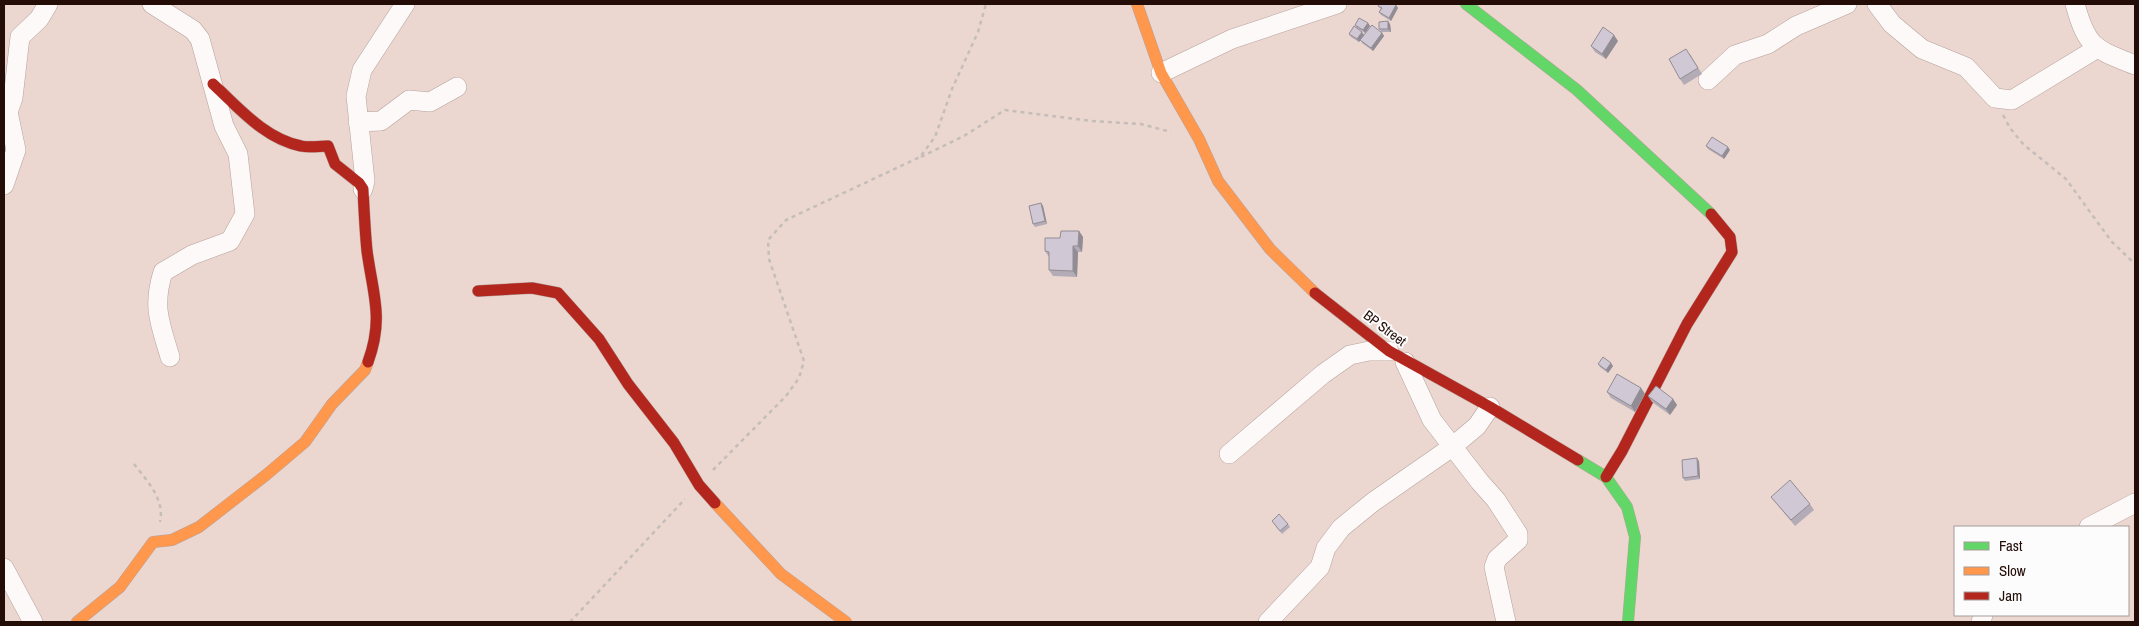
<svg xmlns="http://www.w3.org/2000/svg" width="2139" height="626" viewBox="0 0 2139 626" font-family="'Archivo Narrow',sans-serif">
	<rect width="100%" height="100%" fill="#ecd7d0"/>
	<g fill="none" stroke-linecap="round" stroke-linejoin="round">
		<defs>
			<g id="street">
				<path d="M 152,4 L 193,30 L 200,39 L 224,126 L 238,154 L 245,214 L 230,241 L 192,255 L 163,272 C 152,307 160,323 170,357"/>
				<path d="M 1877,4 L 1892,24 L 1922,49 L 1966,67 L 1995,98 L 2012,100 L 2096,49"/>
				<path d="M 2075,4 C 2087,48 2095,49 2135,65"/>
				<path d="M 1161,73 L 1232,39 L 1337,4"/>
				<path d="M 1708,80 L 1735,55 L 1768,44 L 1796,26 L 1847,4"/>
				<path d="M 358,122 L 381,121 L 409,100 L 430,102 L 457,87"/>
				<path d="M 4,185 L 16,150 L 8,112 L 13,98 L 20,37 L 39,19 L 48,4"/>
				<path d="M 363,189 L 365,181 L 356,96 L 362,70 L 405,4"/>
				<path d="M 1405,362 L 1432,420 L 1480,482 L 1496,500 L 1518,534 L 1518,540 L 1497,559 L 1494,567 L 1506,622"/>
				<path d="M 1229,454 L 1323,374 L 1350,355 L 1369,351 L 1389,351"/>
				<path d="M 2089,527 L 2135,503"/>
				<path d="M 4,568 L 33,622"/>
				<path d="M 1268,622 L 1320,567 L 1326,548 L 1341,528 L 1373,502 L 1452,447 L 1477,426 L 1490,407"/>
				<path d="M 1981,622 L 1983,615"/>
			</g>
			<g id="fast">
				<path d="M 1466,4 L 1577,90 L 1711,214"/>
				<path d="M 1578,460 L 1606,477 L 1627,507 L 1635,537 L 1628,622"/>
			</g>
			<g id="slow">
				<path d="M 1137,4 L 1161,73 L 1199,139 L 1218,181 L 1270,249 L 1315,293"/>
				<path d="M 715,503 L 781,574 L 846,622"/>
				<path d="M 77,622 L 120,587 L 153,542 L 172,540 L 199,527 L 266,475 L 305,442 L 332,404 L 365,370 L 368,362"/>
			</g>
			<g id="jam">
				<path d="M 213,84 C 239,108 265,139 301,146 C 310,148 319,146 328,146 L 335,164 L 359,183 L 363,189 C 364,210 365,231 367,251 C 373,295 384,318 368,362"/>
				<path d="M 478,291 L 532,288 L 558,293 L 599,339 L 628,384 L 674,443 L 699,485 L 715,503"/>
				<path d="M 1315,293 L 1389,351 L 1490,407 L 1578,460"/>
				<path d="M 1606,477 L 1622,451 L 1687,324 L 1732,252 L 1730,237 L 1711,214"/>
			</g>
		</defs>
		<use href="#street" stroke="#b6a29b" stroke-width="20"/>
		<use href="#fast" stroke="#b6a29b" stroke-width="12"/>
		<use href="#slow" stroke="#b6a29b" stroke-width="12"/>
		<use href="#jam" stroke="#b6a29b" stroke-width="12"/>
		<g stroke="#c5bdb9" stroke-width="2.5" stroke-dasharray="4 4" stroke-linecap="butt">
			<path d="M 2003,115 L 2010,128 L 2023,144 L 2066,179 L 2112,242 L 2135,264"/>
			<path d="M 921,157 L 964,136 L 1005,110 L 1091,121 L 1141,124 L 1171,132"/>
			<path d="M 134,464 C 147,481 165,499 160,522"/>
			<path d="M 713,470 L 786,396 L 799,378 L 804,361 L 769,259 L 768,240 L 786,220 L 920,157 L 935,137 L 952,89 L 978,32 L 986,4"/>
			<path d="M 570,622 L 685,499"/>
		</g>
		<use href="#street" stroke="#fcf9f8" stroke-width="19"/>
		<use href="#fast" stroke="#63d668" stroke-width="11"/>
		<use href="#slow" stroke="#ff974d" stroke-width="11"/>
		<use href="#jam" stroke="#b3261e" stroke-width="11"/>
	</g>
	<g fill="#b3acb6">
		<path d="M 1396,5 L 1398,8 L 1391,21 L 1381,15 L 1379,12 L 1381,9 L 1378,6 Z"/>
		<path d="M 1368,23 L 1370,26 L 1365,33 L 1357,28 L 1355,25 Z"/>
		<path d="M 1390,24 L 1391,32 L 1382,32 L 1384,36 L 1373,51 L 1362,43 L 1361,40 L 1359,42 L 1351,37 L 1349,34 L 1364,35 L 1381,31 L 1379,29 Z"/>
		<path d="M 1618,41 L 1606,59 L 1595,52 L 1591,46 Z"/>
		<path d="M 1690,54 L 1702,74 L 1684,85 L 1680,79 Z"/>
		<path d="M 1706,146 L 1730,150 L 1724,159 L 1708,149 Z"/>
		<path d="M 1041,203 L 1043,206 L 1047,224 L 1035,227 L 1033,224 Z"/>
		<path d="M 1079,231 L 1083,237 L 1082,252 L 1078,252 L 1077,277 L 1053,276 L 1049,270 L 1049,257 L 1045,251 Z"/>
		<path d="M 1598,364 L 1613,366 L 1608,373 L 1600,367 Z"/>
		<path d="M 1641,388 L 1645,394 L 1635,412 L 1611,398 L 1607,392 Z"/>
		<path d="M 1648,396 L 1673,399 L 1677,405 L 1670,415 L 1652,402 Z"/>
		<path d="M 1699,461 L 1700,479 L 1685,481 L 1683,478 Z"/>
		<path d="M 1771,497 L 1810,504 L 1814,510 L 1795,526 Z"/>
		<path d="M 1274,524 L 1288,524 L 1290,527 L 1282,534 Z"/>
	</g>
	<g fill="#928c94">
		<path d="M 1396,5 L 1398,8 L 1391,21 L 1389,18 Z"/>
		<path d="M 1388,21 L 1390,24 L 1391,32 L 1388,29 Z"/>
		<path d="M 1368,23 L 1370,26 L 1365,33 L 1363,30 Z"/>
		<path d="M 1362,32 L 1364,35 L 1359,42 L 1357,39 Z"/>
		<path d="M 1382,33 L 1384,36 L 1373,51 L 1371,48 Z"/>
		<path d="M 1614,35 L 1618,41 L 1606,59 L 1602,54 Z"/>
		<path d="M 1728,147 L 1730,150 L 1724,159 L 1722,156 Z"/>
		<path d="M 1041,203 L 1043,206 L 1047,224 L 1045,221 Z"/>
		<path d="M 1079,231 L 1083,237 L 1082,252 L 1078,246 Z"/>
		<path d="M 1073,246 L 1078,252 L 1077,277 L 1073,271 Z"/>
		<path d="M 1611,363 L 1613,366 L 1608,373 L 1606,370 Z"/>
		<path d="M 1641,388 L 1645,394 L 1635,412 L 1631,406 Z"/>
		<path d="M 1673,399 L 1677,405 L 1670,415 L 1666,409 Z"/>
		<path d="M 1697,458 L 1699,461 L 1700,479 L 1698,476 Z"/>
	</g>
	<g fill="#d0c8d4" stroke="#928c94">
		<path d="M 1379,4 L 1394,4 L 1396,5 L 1389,18 L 1379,12 L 1382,8 L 1378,6 Z"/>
		<path d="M 1359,18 L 1368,23 L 1363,30 L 1355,25 Z"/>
		<path d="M 1388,21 L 1388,29 L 1379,29 L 1379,22 Z"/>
		<path d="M 1372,25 L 1382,33 L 1371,48 L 1360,40 Z"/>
		<path d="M 1354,26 L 1362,32 L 1357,39 L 1349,34 Z"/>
		<path d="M 1603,27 L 1614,35 L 1602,54 L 1591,46 Z"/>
		<path d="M 1686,49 L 1698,68 L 1680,79 L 1669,59 Z"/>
		<path d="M 1712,137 L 1728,147 L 1722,156 L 1706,146 Z"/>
		<path d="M 1041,203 L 1045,221 L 1033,224 L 1029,206 Z"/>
		<path d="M 1061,231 L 1079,231 L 1078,246 L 1073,246 L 1073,271 L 1049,270 L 1049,252 L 1045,251 L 1045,238 L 1060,238 Z"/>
		<path d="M 1603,357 L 1611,363 L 1606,370 L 1598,364 Z"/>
		<path d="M 1617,374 L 1641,388 L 1631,406 L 1607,392 Z"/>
		<path d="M 1656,386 L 1673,399 L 1666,409 L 1648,396 Z"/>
		<path d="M 1697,458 L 1698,476 L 1683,478 L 1682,460 Z"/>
		<path d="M 1790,480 L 1810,504 L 1791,520 L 1771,497 Z"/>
		<path d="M 1279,514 L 1288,524 L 1280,531 L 1272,521 Z"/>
	</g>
	<g text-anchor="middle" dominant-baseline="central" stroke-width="4" stroke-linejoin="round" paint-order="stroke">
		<g font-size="14" fill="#230d06" stroke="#fcfcfc">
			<text transform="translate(1385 328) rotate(37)">BP Street</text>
		</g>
	</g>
	<rect width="2139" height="626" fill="none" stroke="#230d06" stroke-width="10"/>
	<rect x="1954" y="526" width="175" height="90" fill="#fcfcfc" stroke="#a59c9a"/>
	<rect x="1964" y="542" width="25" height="8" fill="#63d668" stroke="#a59c9a"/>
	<text x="1999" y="551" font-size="15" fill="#230d06">Fast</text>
	<rect x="1964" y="567" width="25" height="8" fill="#ff974d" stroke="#a59c9a"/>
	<text x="1999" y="576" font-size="15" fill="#230d06">Slow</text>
	<rect x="1964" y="592" width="25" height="8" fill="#b3261e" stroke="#a59c9a"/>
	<text x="1999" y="601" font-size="15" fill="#230d06">Jam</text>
</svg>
